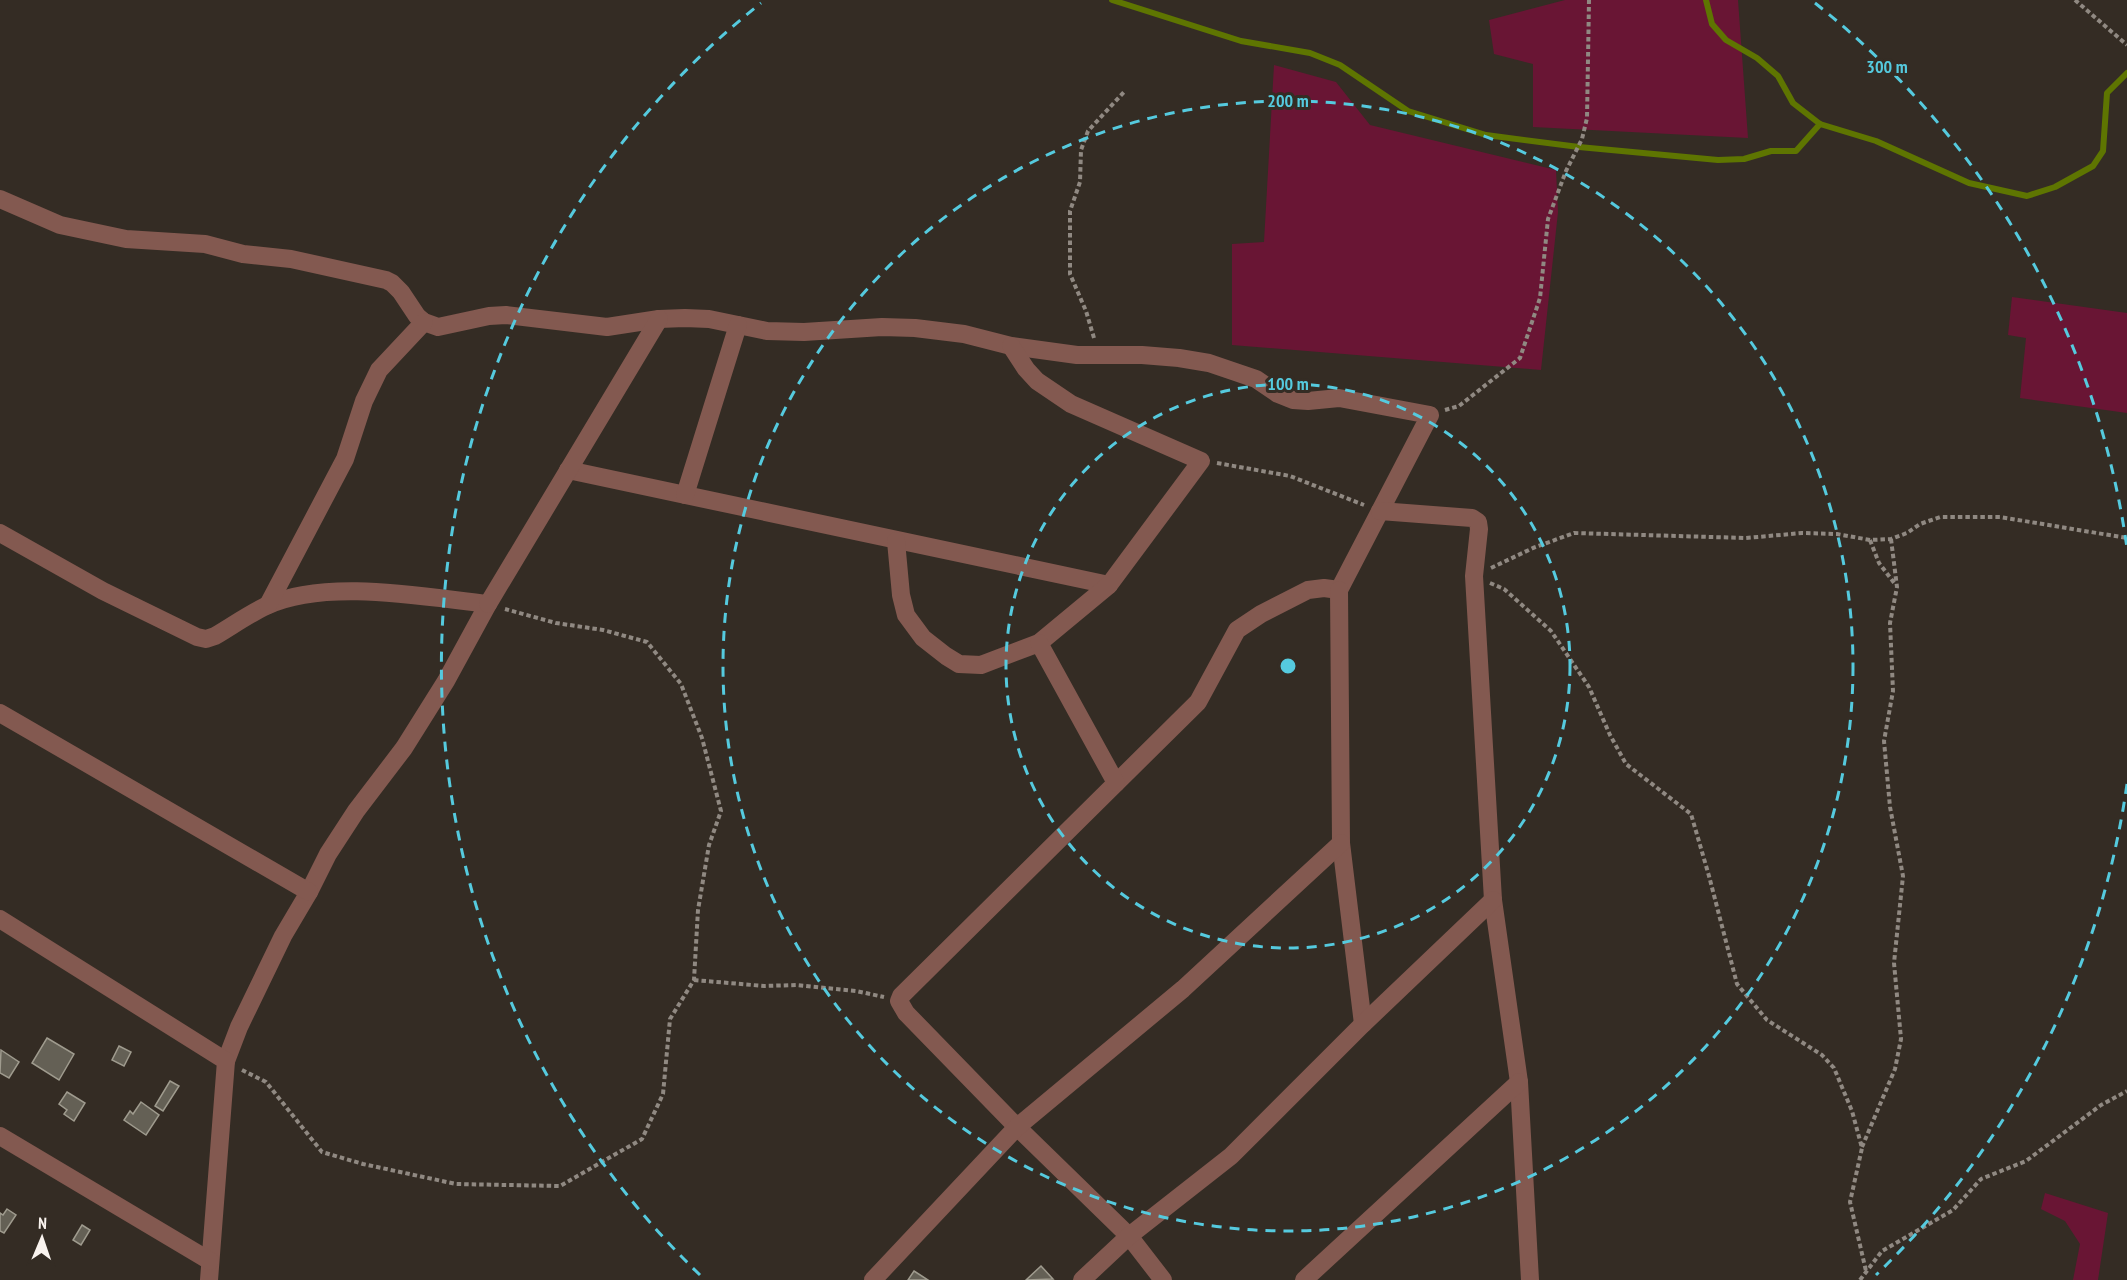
<svg xmlns="http://www.w3.org/2000/svg" width="2127" height="1280" viewBox="0 0 2127 1280" font-family="'PT Sans Narrow',sans-serif">
	<rect width="100%" height="100%" fill="#342c24"/>
	<g fill="#691534">
		<path d="M 1565,0 L 1738,0 L 1748,138 L 1533,127 L 1533,64 L 1494,54 L 1489,20 Z"/>
		<path d="M 1274,65 L 1336,82 L 1370,125 L 1556,170 L 1558,212 L 1541,370 L 1232,345 L 1232,244 L 1264,242 Z"/>
		<path d="M 2012,297 L 2127,313 L 2127,413 L 2020,398 L 2026,338 L 2008,335 Z"/>
		<path d="M 2045,1193 L 2108,1213 L 2098,1280 L 2073,1280 L 2080,1244 L 2065,1221 L 2041,1209 Z"/>
	</g>
	<g fill="none" stroke-linecap="round" stroke-linejoin="round">
		<g stroke="#5e7501" stroke-width="6">
			<path d="M 1112,0 L 1241,41 L 1310,53 L 1340,65 L 1408,111 L 1486,135 L 1579,147 L 1718,160 L 1744,159 L 1771,151 L 1796,151 L 1820,124"/>
			<path d="M 1706,0 L 1712,24 L 1726,40 L 1757,58 L 1778,76 L 1793,103 L 1820,124 L 1876,141 L 1969,183 L 2027,196 L 2055,187 L 2093,166 L 2103,151 L 2107,93 L 2127,73"/>
		</g>
	</g>
	<g fill="#646055" stroke="#9f9b8e" stroke-width="1.5">
		<path d="M 47,1038 L 74,1054 L 59,1080 L 32,1063 Z"/>
		<path d="M 119,1046 L 131,1052 L 124,1066 L 112,1060 Z"/>
		<path d="M 1,1050 L 19,1062 L 9,1078 L 0,1073 Z"/>
		<path d="M 170,1081 L 179,1086 L 163,1111 L 155,1106 Z"/>
		<path d="M 67,1092 L 85,1103 L 74,1121 L 64,1114 L 67,1110 L 59,1104 Z"/>
		<path d="M 141,1102 L 159,1115 L 146,1135 L 124,1120 L 130,1111 L 133,1114 Z"/>
		<path d="M 7,1209 L 16,1215 L 4,1233 L 0,1231 L 0,1213 L 3,1215 Z"/>
		<path d="M 82,1225 L 90,1230 L 81,1245 L 73,1240 Z"/>
		<path d="M 1041,1266 L 1053,1279 L 1026,1280 Z"/>
		<path d="M 914,1271 L 928,1280 L 908,1280 Z"/>
	</g>
	<g fill="none" stroke-linecap="round" stroke-linejoin="round">
		<g stroke="#908982" stroke-width="4" stroke-dasharray="4.5 3" stroke-linecap="butt">
			<path d="M 2075,0 L 2127,45"/>
			<path d="M 1094,338 L 1086,311 L 1070,274 L 1070,211 L 1080,182 L 1081,150 L 1088,131 L 1124,92"/>
			<path d="M 1445,410 L 1459,406 L 1520,358 L 1540,298 L 1548,219 L 1566,171 L 1582,139 L 1587,118 L 1589,0"/>
			<path d="M 1217,463 L 1290,476 L 1364,505"/>
			<path d="M 1870,540 L 1879,563 L 1895,584"/>
			<path d="M 1491,568 L 1533,548 L 1574,533 L 1746,538 L 1802,533 L 1837,534 L 1870,540 L 1891,539 L 1907,533 L 1920,524 L 1940,517 L 2000,517 L 2127,538"/>
			<path d="M 1490,583 L 1504,589 L 1551,631 L 1589,687 L 1610,735 L 1626,764 L 1691,814 L 1709,876 L 1737,984 L 1767,1020 L 1822,1055 L 1834,1068 L 1852,1111 L 1862,1148 L 1850,1202 L 1866,1271"/>
			<path d="M 694,980 L 764,986 L 796,985 L 856,991 L 884,997"/>
			<path d="M 242,1070 L 266,1082 L 322,1152 L 363,1164 L 456,1184 L 560,1186 L 642,1139 L 663,1094 L 670,1019 L 694,980 L 698,910 L 709,845 L 721,811 L 702,738 L 681,684 L 647,642 L 603,630 L 556,623 L 505,609"/>
			<path d="M 1862,1147 L 1895,1069 L 1901,1039 L 1894,963 L 1903,876 L 1890,807 L 1884,741 L 1893,691 L 1890,623 L 1897,587 L 1891,539"/>
			<path d="M 1860,1280 L 1882,1251 L 1953,1210 L 1981,1179 L 2026,1161 L 2101,1105 L 2127,1091"/>
		</g>
		<g stroke="#835950" stroke-width="18">
			<path d="M 0,199 L 60,225 L 126,239 L 205,244 L 243,254 L 291,259 L 386,280 L 392,283 L 401,292 L 417,316 L 424,322 L 438,327 L 489,316 L 506,315 L 607,327 L 659,319 L 685,318 L 709,319 L 767,331 L 804,332 L 882,327 L 915,328 L 964,334 L 1011,346 L 1077,355 L 1142,355 L 1179,358 L 1209,363 L 1256,379 L 1278,394 L 1293,400 L 1308,401 L 1339,398 L 1430,415 L 1339,590 L 1324,588 L 1308,590 L 1261,614 L 1237,630 L 1198,702 L 901,996 L 899,1001 L 906,1013 L 1017,1127 L 1129,1236 L 1163,1280"/>
			<path d="M 568,470 L 1109,585"/>
			<path d="M 685,495 L 738,325"/>
			<path d="M 1380,511 L 1472,518 L 1478,522 L 1479,529 L 1474,576 L 1493,900 L 1519,1082 L 1530,1280"/>
			<path d="M 0,533 L 103,591 L 197,637 L 206,639 L 215,636 C 232,626 249,614 266,606 C 326,578 424,597 488,604 L 446,681 L 404,748 L 356,811 L 328,854 L 309,892 L 283,936 L 239,1027 L 226,1061"/>
			<path d="M 896,541 L 901,595 L 906,615 L 923,638 L 946,656 L 959,664 L 981,665 L 1039,643 L 1109,585 L 1201,461 L 1071,404 L 1037,381 L 1026,369 L 1011,346"/>
			<path d="M 1339,590 L 1341,843 L 1363,1024"/>
			<path d="M 488,604 L 659,319"/>
			<path d="M 268,605 L 345,459 L 364,401 L 379,370 L 424,322"/>
			<path d="M 1039,643 L 1116,783"/>
			<path d="M 0,713 L 309,892"/>
			<path d="M 0,919 L 226,1061 L 209,1280"/>
			<path d="M 0,1136 L 210,1261"/>
			<path d="M 873,1280 L 1017,1127 L 1183,989 L 1341,843"/>
			<path d="M 1082,1280 L 1129,1236 L 1231,1156 L 1363,1024 L 1493,900"/>
			<path d="M 1304,1280 L 1519,1082"/>
		</g>
	</g>
	<g fill="none" stroke="#55cade" stroke-width="3" stroke-dasharray="10 8">
		<circle cx="1288" cy="666" r="282"/>
		<circle cx="1288" cy="666" r="565"/>
		<path d="M2127 784A847 847 0 0 1 1876 1275M700 1275A847 847 0 0 1 761 3M1815 3A847 847 0 0 1 2127 548"/>
	</g>
	<circle cx="1288" cy="666" r="9" fill="#55cade" stroke="#342c24" stroke-width="3"/>
	<g font-size="18" text-anchor="middle" font-weight="bold" fill="#55cade" stroke="#342c24" stroke-width="6" stroke-linejoin="round" paint-order="stroke">
		<text x="1887" y="73">300 m</text>
		<text x="1288" y="107">200 m</text>
		<text x="1288" y="390">100 m</text>
	</g>
	<g transform="translate(42 1238) rotate(2)" stroke="#342c24" stroke-width="4.5" paint-order="stroke">
	<path d="M0-4.5L10 22L0 15L-10 22Z" fill="#f9f3ee"/>
	<text y="-9" font-size="16" font-weight="bold" text-anchor="middle" fill="#f9f3ee">N</text>
	</g>
</svg>
